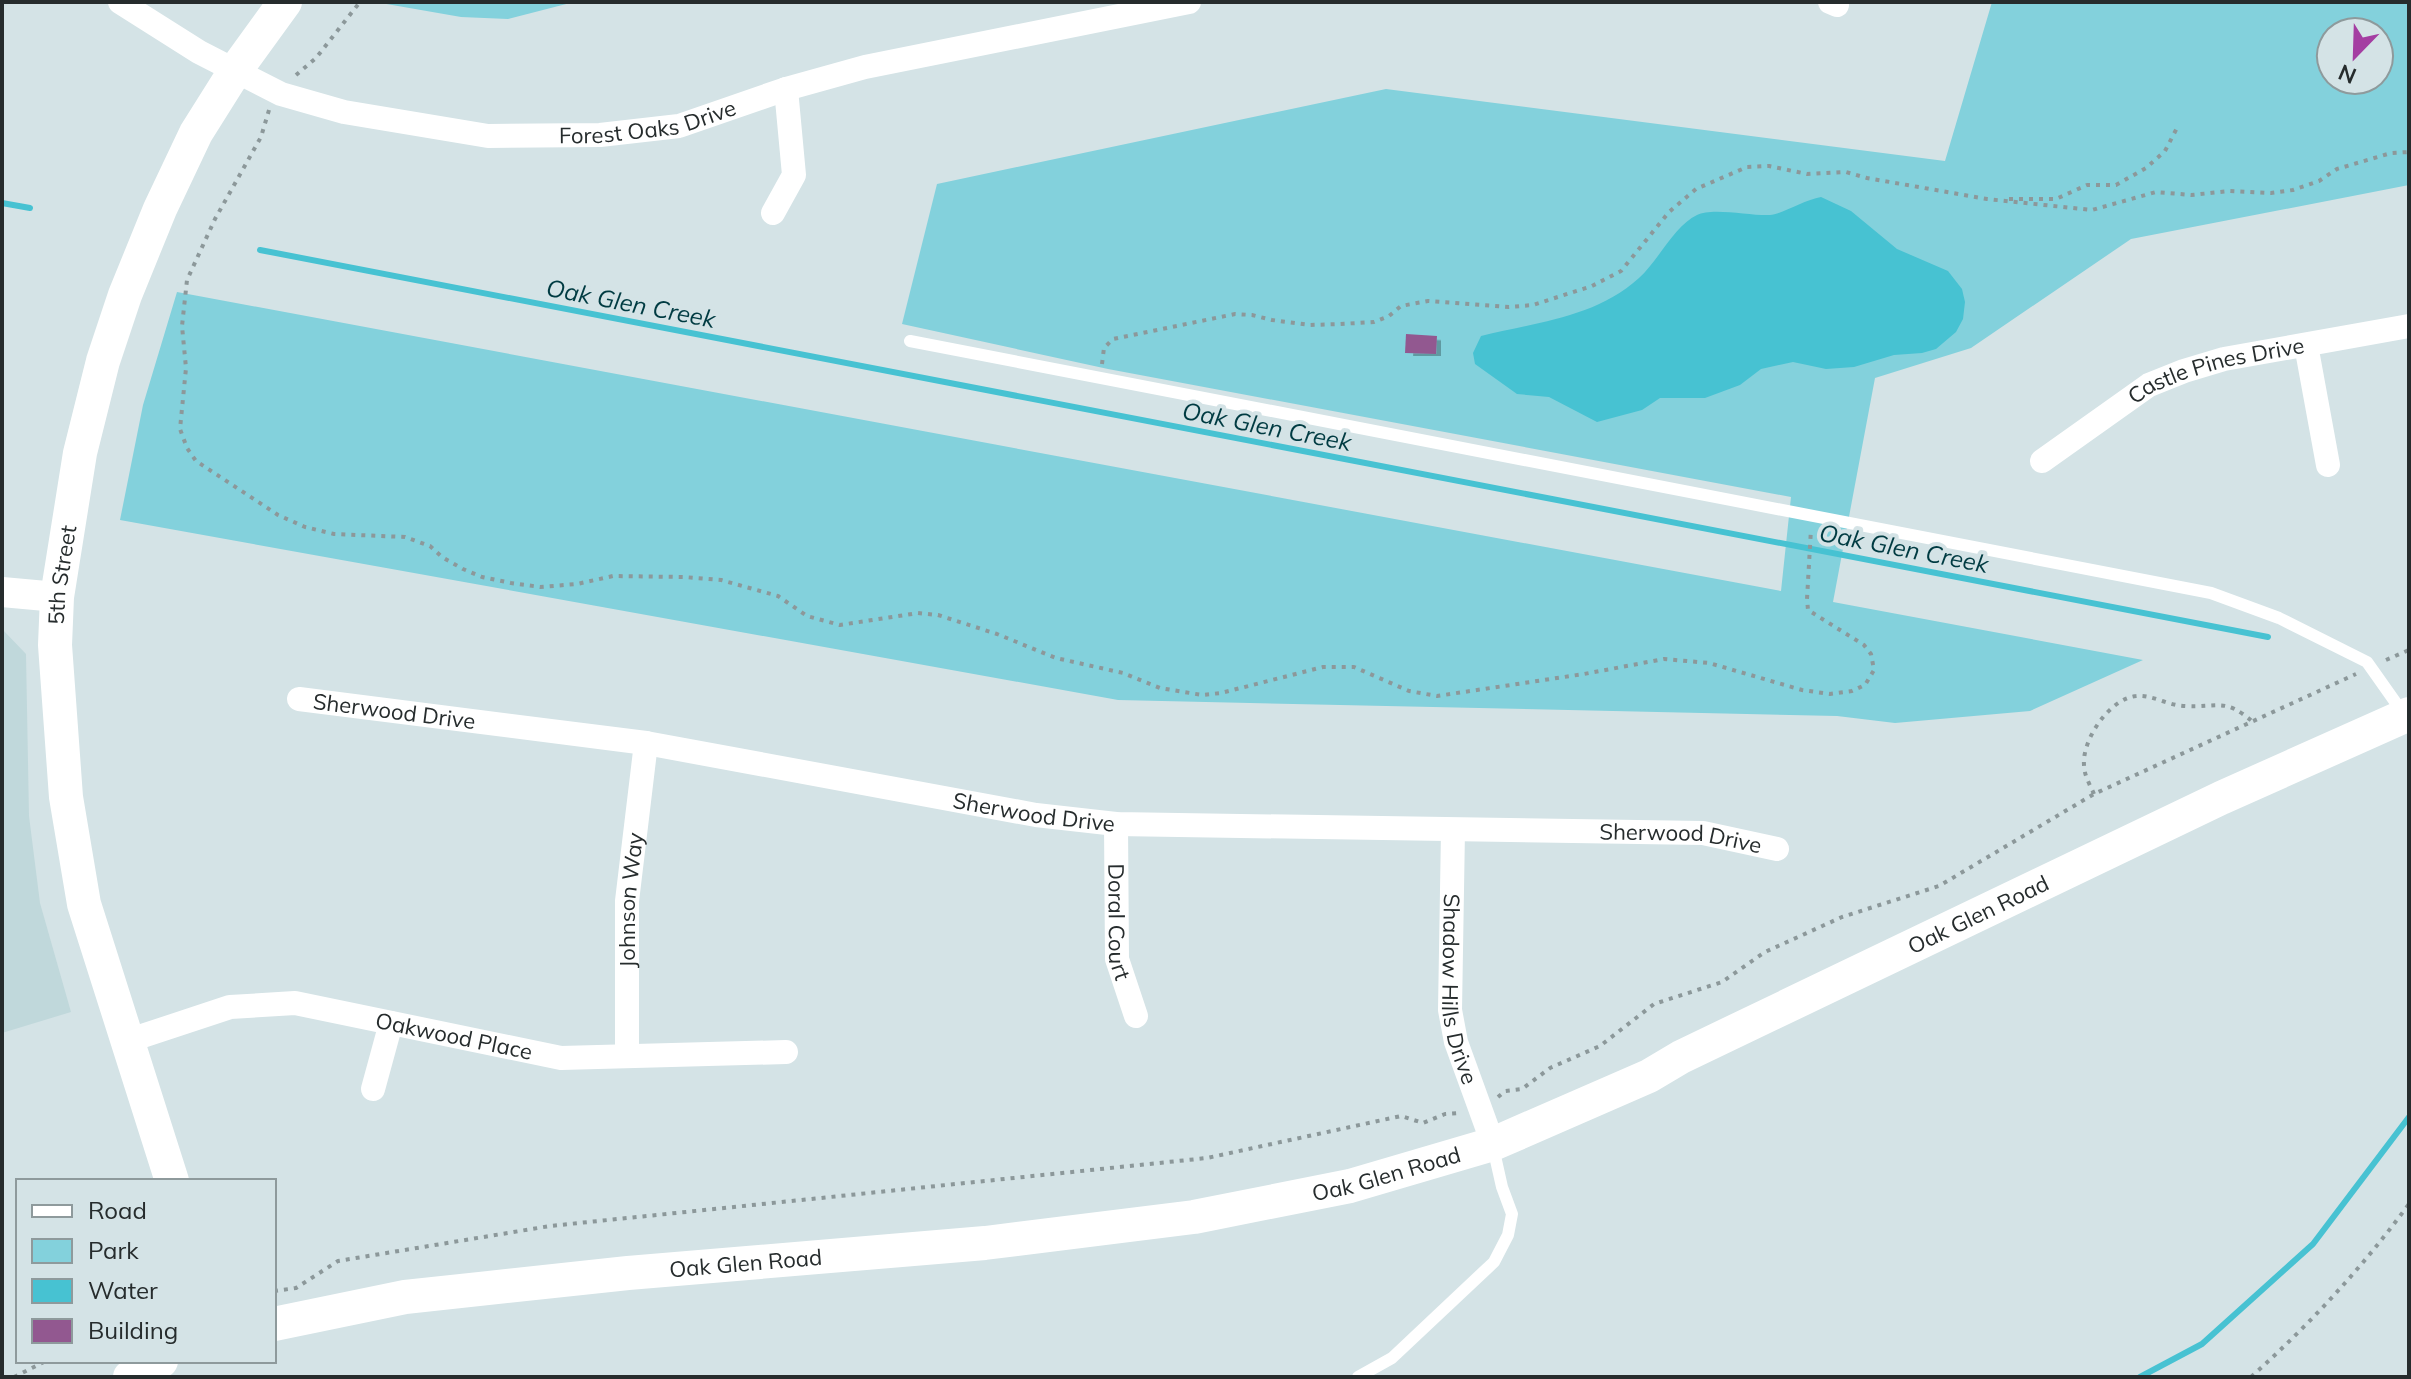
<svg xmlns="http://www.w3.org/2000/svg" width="2411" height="1379" viewBox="0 0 2411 1379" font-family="Mulish,sans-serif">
	<defs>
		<filter id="shadow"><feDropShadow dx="8" dy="4.5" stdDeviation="0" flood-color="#0004"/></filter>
	</defs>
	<rect width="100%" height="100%" fill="#d4e3e6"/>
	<path fill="#c0d8db" d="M 2,629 L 26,654 L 29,816 L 40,903 L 71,1012 L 2,1033 Z"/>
	<g fill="#83d1dc" fill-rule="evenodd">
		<path d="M 375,2 L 574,2 L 508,19 L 461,17 Z"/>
		<path d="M 1992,2 L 2409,2 L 2409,185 L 2131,239 L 1971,348 L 1875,378 L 1833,602 L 2143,660 L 2030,711 L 1895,723 L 1837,716 L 1118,700 L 120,520 L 143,405 L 177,292 L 1781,591 L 1791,497 L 1108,369 L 902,324 L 937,184 L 1386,89 L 1945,161 ZM 2331,32 L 2379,32 L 2379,80 L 2331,80 Z"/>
	</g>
	<path fill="#47c2d2" d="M 1821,197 L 1851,211 L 1897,249 L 1948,271 L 1962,289 L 1965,302 L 1963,319 L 1956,332 L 1936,349 L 1922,353 L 1894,355 L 1854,367 L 1826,369 L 1793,362 L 1761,369 L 1740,385 L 1705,398 L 1660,398 L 1642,410 L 1597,422 L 1549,397 L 1517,394 L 1475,364 L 1473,353 L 1481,336 C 1536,322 1595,318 1639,278 C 1658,261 1675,225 1697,215 C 1712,207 1751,216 1770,215 C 1780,215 1804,200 1821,197 Z"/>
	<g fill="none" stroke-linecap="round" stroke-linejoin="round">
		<g stroke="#47c2d2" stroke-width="6">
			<path d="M 2,203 L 30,208"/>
			<path d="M 260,250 L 2268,637"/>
			<path d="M 2140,1377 L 2202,1344 L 2313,1244 L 2409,1117"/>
		</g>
	</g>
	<path fill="#925890" filter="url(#shadow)" d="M 1406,334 L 1437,336 L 1436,354 L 1405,353 Z"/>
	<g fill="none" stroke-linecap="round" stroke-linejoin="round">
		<g stroke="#8c989a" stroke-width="4" stroke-dasharray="4 6" stroke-linecap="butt">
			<path d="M 415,2 L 439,2"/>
			<path d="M 296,75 L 316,58 L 360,2"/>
			<path d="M 269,110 L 261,137 L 215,219 L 187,280 L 182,326 L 186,368 L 180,429 L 187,448 L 196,461 L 278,515 L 305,527 L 334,534 L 405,537 L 430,546 L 442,557 L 463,569 L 482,577 L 511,583 L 540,587 L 577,584 L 613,576 L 684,577 L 721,580 L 778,596 L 807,616 L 840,625 L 918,613 L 938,615 L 997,634 L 1056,658 L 1123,673 L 1160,688 L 1202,695 L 1221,693 L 1323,667 L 1354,667 L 1409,691 L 1437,696 L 1584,674 L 1664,659 L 1709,663 L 1802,690 L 1830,694 L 1852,691 L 1865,685 L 1874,670 L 1871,654 L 1864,645 L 1808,610 L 1807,599 L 1811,529"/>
			<path d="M 2009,199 L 2056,199 L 2087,185 L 2116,185 L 2146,168 L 2165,151 L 2178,126"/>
			<path d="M 1102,364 L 1104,348 L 1113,339 L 1235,314 L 1252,315 L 1272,320 L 1310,325 L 1340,324 L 1374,322 L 1389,316 L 1401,306 L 1428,301 L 1509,307 L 1533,305 L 1592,286 L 1621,271 L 1669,212 L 1696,189 L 1747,167 L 1769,166 L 1807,174 L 1846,172 L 1867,178 L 1987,199 L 2092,210 L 2156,192 L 2191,195 L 2230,191 L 2271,193 L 2293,190 L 2319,181 L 2337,169 L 2391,153 L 2409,152"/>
			<path d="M 2386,660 L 2409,650"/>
			<path d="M 2094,794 C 2090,785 2084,775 2084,765 C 2082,740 2109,699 2136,696 C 2151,694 2169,706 2185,706 C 2219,708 2224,697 2253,722"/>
			<path d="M 1498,1097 L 1505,1091 L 1522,1089 L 1550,1068 L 1600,1046 L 1654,1004 L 1722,982 L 1765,952 L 1842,917 L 1939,886 L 2094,794 L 2356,674"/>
			<path d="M 274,1291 L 296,1288 L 338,1261 L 550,1226 L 1207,1158 L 1401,1116 L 1423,1123 L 1445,1114 L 1458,1113"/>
			<path d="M 14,1377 L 46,1361"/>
			<path d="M 2251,1377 C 2311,1323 2361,1269 2409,1204"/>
		</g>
		<g stroke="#fff" stroke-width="12">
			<path d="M 910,341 L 2211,593 L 2279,618 L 2367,662 L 2403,713"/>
			<path d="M 1358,1377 L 1392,1358 L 1494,1262 L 1508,1235 L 1512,1214 L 1502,1187 L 1493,1147"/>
		</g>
		<g stroke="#fff" stroke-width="24">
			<path id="s1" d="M 120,2 L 199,52 L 281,94 L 344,112 L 488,136 L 600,135 L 679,126 L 786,89 L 865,67 L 1189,2"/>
			<path d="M 1830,2 L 1837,5"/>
			<path d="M 773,213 L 794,175 L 786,89"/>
			<path d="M 2306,345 L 2328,465"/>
			<path id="s2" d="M 2042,461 L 2149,385 L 2184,371 L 2224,359 L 2409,326"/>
			<path id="s3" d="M 299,699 L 646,743 L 1036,815 L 1116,824 L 1703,833 L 1777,849"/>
			<path id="s4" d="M 1116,824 L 1117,959 L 1136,1016"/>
			<path id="s5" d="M 1453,830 L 1450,1010 L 1456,1042 L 1493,1144"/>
			<path id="s6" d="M 127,1041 L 230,1007 L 295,1003 L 561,1058 L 786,1052"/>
			<path id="s7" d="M 627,1056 L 627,901 L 646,743"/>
			<path d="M 373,1089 L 391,1023"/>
		</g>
		<path stroke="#fff" stroke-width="30" d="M 2,592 L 57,597"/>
		<g stroke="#fff" stroke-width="34">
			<path id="s8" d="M 172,1181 L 84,904 L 66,797 L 55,645 L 57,597 L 80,453 L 103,361 L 125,295 L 160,209 L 196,133 L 235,71 L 285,2"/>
			<path id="s9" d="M 274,1324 L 405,1297 L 628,1273 L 985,1243 L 1194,1217 L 1350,1186 L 1493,1144 L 1649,1076 L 1681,1057 L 2221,798 L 2409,714"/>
			<path d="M 130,1377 L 161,1361"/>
		</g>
	</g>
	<g text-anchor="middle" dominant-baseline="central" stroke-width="8" stroke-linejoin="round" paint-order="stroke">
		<g font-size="22" fill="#262c2d" stroke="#d4e3e6">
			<text stroke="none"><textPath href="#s1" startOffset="558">Forest Oaks Drive</textPath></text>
			<text stroke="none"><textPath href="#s2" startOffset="200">Castle Pines Drive</textPath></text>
			<text stroke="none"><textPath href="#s8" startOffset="622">5th Street</textPath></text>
			<text stroke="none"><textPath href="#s3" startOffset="96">Sherwood Drive</textPath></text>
			<text stroke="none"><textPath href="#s3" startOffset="744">Sherwood Drive</textPath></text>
			<text stroke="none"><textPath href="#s3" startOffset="1392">Sherwood Drive</textPath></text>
			<text stroke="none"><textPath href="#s7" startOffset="156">Johnson Way</textPath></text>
			<text stroke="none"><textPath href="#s9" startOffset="1772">Oak Glen Road</textPath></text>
			<text stroke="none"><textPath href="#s4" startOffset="98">Doral Court</textPath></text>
			<text stroke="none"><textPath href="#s5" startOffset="160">Shadow Hills Drive</textPath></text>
			<text stroke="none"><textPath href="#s6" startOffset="336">Oakwood Place</textPath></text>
			<text stroke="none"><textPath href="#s9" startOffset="1124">Oak Glen Road</textPath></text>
			<text stroke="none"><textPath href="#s9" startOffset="476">Oak Glen Road</textPath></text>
		</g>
		<g font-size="24" font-style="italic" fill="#003b42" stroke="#d4e3e6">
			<text transform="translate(631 303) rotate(11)">Oak Glen Creek</text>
			<text transform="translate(1267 426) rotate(11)">Oak Glen Creek</text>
			<text transform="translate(1904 548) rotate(11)">Oak Glen Creek</text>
		</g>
	</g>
	<rect width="2411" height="1379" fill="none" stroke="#262c2d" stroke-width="8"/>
	<rect x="16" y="1179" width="260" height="184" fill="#d4e3e6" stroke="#8e9a9c" stroke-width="2"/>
	<rect x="32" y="1205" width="40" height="12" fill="#ffffff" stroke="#8e9a9c" stroke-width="2"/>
	<text x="88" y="1219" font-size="24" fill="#262c2d">Road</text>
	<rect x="32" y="1239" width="40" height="24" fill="#83d1dc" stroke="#8e9a9c" stroke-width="2"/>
	<text x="88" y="1259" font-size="24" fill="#262c2d">Park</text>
	<rect x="32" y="1279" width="40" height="24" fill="#47c2d2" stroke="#8e9a9c" stroke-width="2"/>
	<text x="88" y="1299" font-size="24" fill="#262c2d">Water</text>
	<rect x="32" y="1319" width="40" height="24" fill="#925890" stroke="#8e9a9c" stroke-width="2"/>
	<text x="88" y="1339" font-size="24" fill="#262c2d">Building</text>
	<g transform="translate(2355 56) rotate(203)"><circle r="38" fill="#d4e3e6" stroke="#8e9a9c" stroke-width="2"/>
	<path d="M0-6L14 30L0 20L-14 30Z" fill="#a43ea2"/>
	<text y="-12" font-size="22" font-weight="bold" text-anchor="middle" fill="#262c2d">N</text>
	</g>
</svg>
